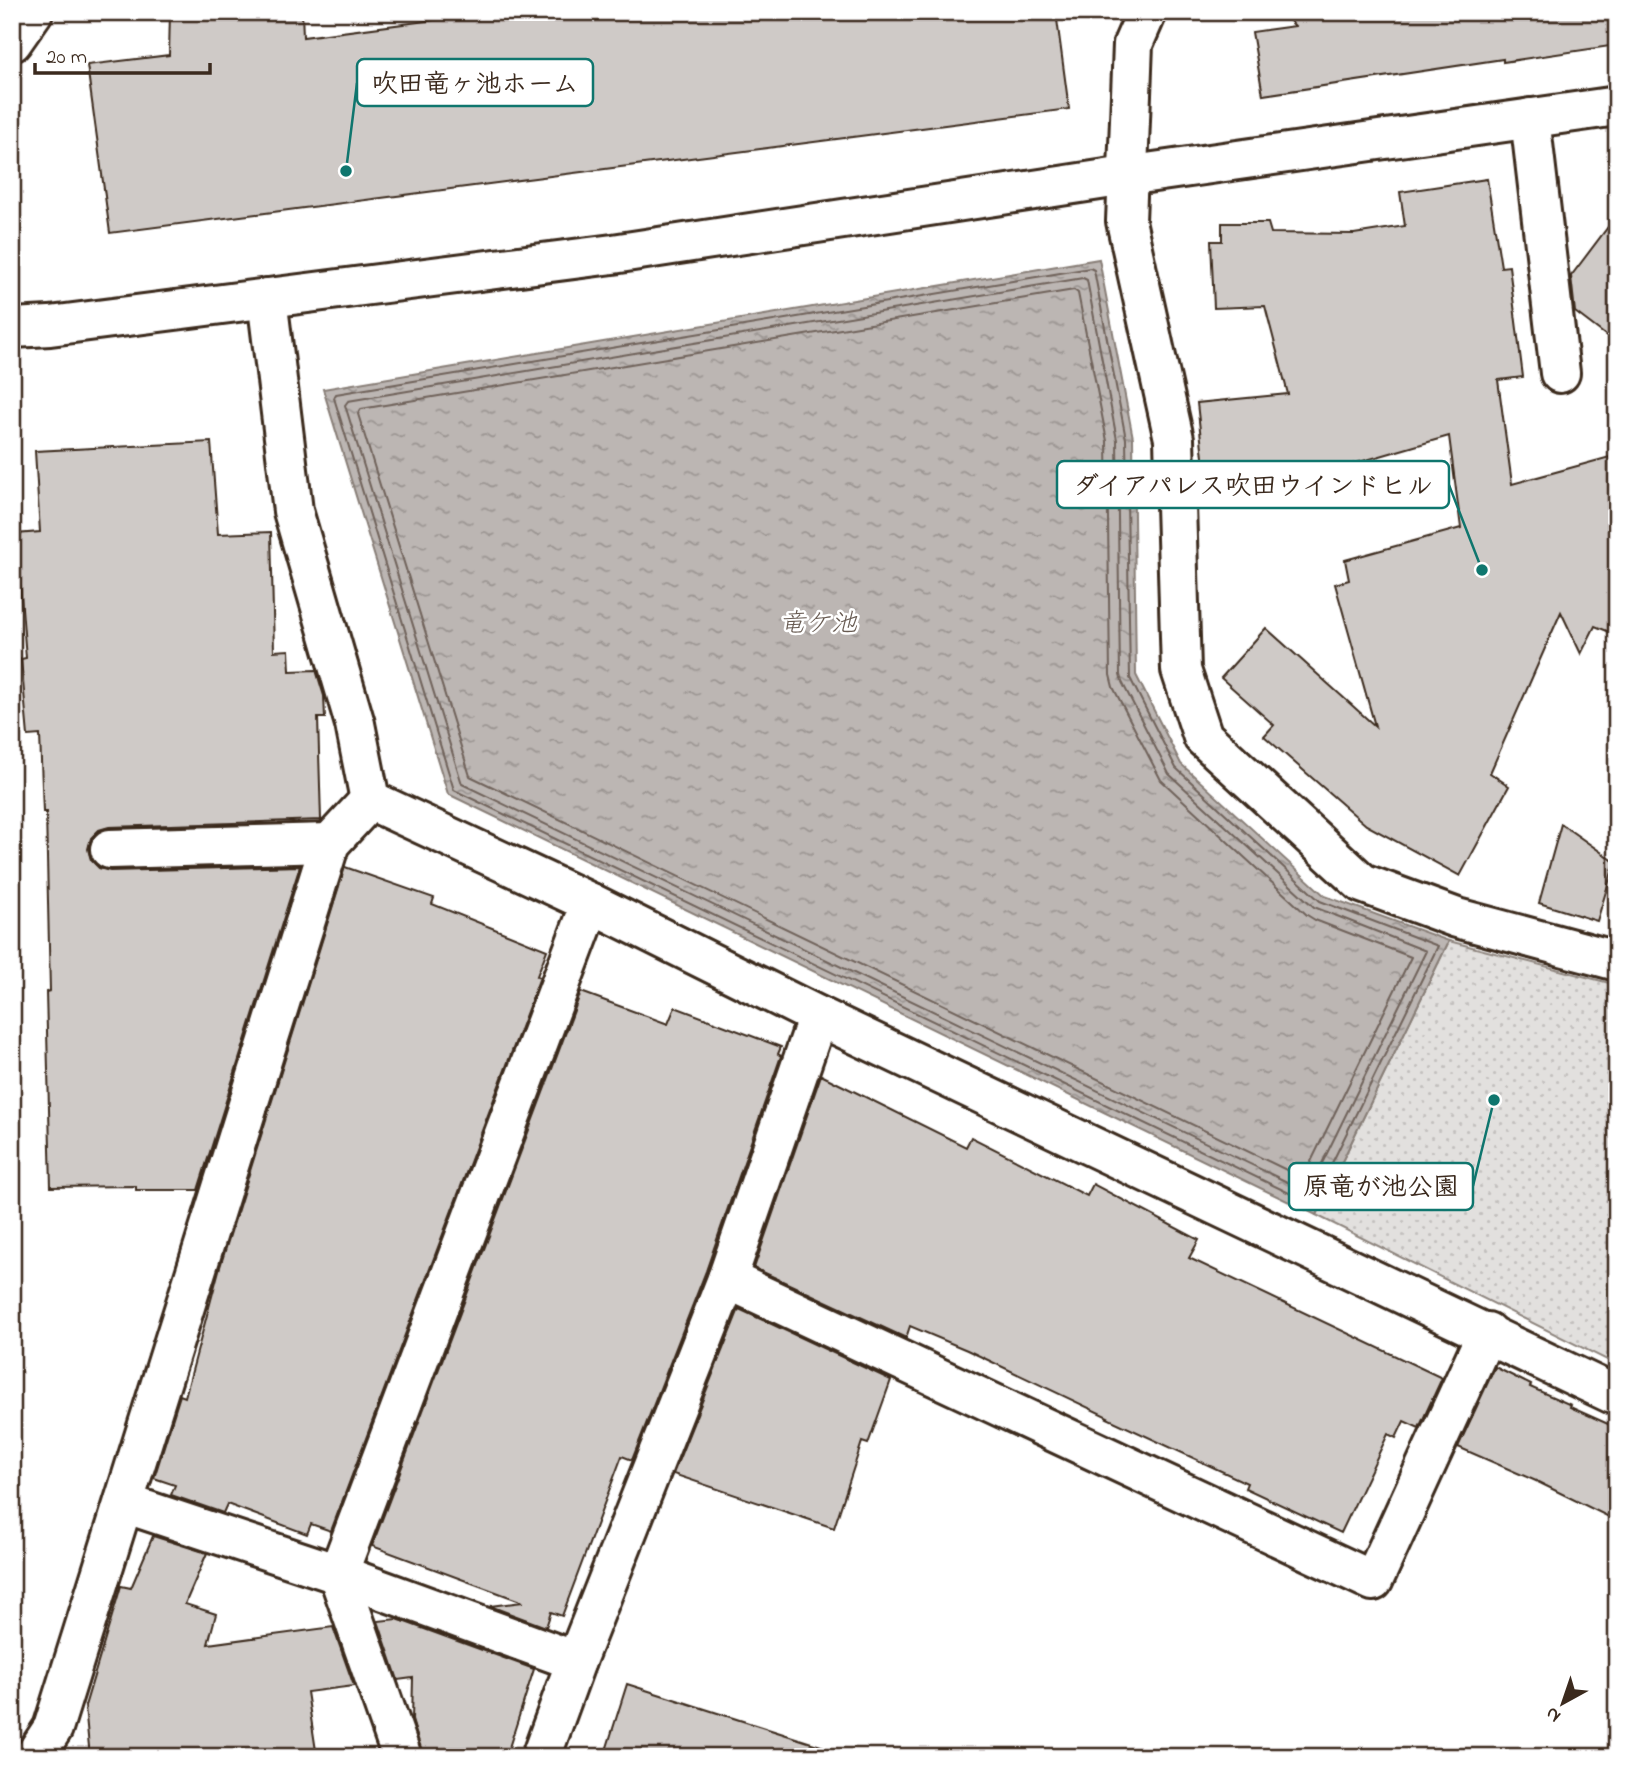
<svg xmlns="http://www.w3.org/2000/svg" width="1629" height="1769" viewBox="0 0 1629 1769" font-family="'Indie Flower','Klee One',sans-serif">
	<defs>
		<pattern id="grass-dots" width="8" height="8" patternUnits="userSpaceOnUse" patternTransform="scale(1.75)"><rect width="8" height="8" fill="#e2e0de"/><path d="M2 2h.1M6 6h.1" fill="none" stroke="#c3c0be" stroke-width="1.8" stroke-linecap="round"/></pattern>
		<pattern id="water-ripples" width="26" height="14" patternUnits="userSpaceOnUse" patternTransform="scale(1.75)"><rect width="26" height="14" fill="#bcb6b3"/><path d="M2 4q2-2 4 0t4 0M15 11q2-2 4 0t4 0" fill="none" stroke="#9a9491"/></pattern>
	</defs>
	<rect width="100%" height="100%" fill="#fff"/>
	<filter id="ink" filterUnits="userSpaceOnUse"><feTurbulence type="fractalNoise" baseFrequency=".0143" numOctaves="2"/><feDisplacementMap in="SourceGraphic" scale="14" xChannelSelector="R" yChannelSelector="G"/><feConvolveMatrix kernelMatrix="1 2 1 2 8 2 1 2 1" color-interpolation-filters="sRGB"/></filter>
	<g filter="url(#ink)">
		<path fill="url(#grass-dots)" stroke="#8e857e" stroke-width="2" d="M 1449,941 L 1617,985 L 1617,1365 L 1316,1215 Z"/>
		<path fill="url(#water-ripples)" stroke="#887e77" stroke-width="2" d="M 1099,259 L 1133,438 L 1136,675 L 1181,764 L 1325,896 L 1449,941 L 1316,1215 L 448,794 L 323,389 Z"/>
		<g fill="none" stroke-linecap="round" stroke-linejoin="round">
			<g stroke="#6f625a" stroke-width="2">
				<path d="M 1090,268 L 1094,270 L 1126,439 L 1130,678 L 1176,768 L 1320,901 L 1438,946 L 1312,1204 L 454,790 L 334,398 L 336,394 Z"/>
				<path d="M 1083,278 L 1087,280 L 1117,440 L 1120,675 L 1122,682 L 1169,774 L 1314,907 L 1426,951 L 1308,1192 L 462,784 L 345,405 L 348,401 Z"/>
				<path d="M 1074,290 L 1078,293 L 1107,441 L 1110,675 L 1113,687 L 1161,780 L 1307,915 L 1315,920 L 1411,957 L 1303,1178 L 470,776 L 358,414 L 361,409 Z"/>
			</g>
		</g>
		<g fill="#cfcac7" stroke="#3b2a1e" stroke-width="2">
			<path d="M 170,12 L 302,12 L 303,37 L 495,12 L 1056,12 L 1069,109 L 110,233 L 87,65 L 169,55 Z"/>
			<path d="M 1281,12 L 1617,12 L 1617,45 L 1503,62 L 1503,59 L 1263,95 L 1252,32 L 1295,26 Z"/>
			<path d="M 1487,179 L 1501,267 L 1509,266 L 1523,377 L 1498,380 L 1512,484 L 1617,455 L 1617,635 L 1595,626 L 1581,654 L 1561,612 L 1490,773 L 1509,786 L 1460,876 L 1366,825 L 1264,736 L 1274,725 L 1221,678 L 1266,628 L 1375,726 L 1335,584 L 1349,580 L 1345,560 L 1461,528 L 1449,436 L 1294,481 L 1289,466 L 1205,475 L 1197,403 L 1288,394 L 1265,306 L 1214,308 L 1211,241 L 1222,241 L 1222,223 L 1268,223 L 1271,233 L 1354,234 L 1405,226 L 1400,192 Z"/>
			<path d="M 1617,215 L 1617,344 L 1575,312 L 1571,276 Z"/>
			<path d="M 211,442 L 218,534 L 271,532 L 274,651 L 289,650 L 290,671 L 316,670 L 324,696 L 325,718 L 318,718 L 321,820 L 109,827 L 99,830 L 91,838 L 88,849 L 91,860 L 99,868 L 110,871 L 300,866 L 198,1190 L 136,1190 L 136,1186 L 51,1187 L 46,992 L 50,991 L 46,812 L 43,812 L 40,735 L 28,736 L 21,659 L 26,658 L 16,534 L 40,532 L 35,451 Z"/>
			<path d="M 1561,824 L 1615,862 L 1597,921 L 1539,903 Z"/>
			<path d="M 345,867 L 434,898 L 432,904 L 547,950 L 537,976 L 540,977 L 331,1531 L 311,1524 L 307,1534 L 227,1504 L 223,1513 L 171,1495 L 175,1485 L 154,1478 L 180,1395 L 185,1397 L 219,1270 Z"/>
			<path d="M 581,992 L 668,1024 L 675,1007 L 781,1047 L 778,1054 L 781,1056 L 706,1271 L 632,1460 L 622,1456 L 562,1616 L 551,1612 L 546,1627 L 490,1606 L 523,1602 L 372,1546 Z"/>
			<path d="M 821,1075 L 966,1147 L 971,1137 L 1087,1196 L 1093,1184 L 1199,1240 L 1189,1258 L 1442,1378 L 1419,1428 L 1404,1421 L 1396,1438 L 1388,1434 L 1341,1533 L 1245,1488 L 1247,1483 L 1107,1418 L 1108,1417 L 967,1350 L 910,1326 L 906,1338 L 754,1268 Z"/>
			<path d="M 739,1309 L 891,1380 L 868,1444 L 862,1442 L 834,1528 L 673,1474 Z"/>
			<path d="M 1495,1367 L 1531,1385 L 1530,1387 L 1571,1405 L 1570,1407 L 1617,1428 L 1617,1521 L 1536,1481 L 1458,1447 Z"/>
			<path d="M 153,1536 L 207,1553 L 185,1604 L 216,1614 L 208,1644 L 333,1627 L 354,1686 L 307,1692 L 317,1757 L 230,1757 L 229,1751 L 183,1757 L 90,1757 L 85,1706 L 121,1586 L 131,1588 Z"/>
			<path d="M 397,1619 L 534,1669 L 506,1757 L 423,1757 L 412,1720 L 413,1678 L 398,1680 L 378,1621 Z"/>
			<path d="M 627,1684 L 824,1747 L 822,1757 L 604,1757 Z"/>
		</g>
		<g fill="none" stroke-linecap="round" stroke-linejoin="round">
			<defs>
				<g id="minor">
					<path d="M 1147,12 L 1133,44 L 1126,221 L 1174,439 L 1181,670 L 1203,737 L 1362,883 L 1457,918 L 1617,961"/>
					<path d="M 1530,118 L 1560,373"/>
					<path d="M 267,298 L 293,511 L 355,724 L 370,800 L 591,903 L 818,1016 L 1617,1396"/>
					<path d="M 110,849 L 330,843"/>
					<path d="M 727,1279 L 1373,1581 L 1487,1332"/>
					<path d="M 124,1503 L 338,1574 L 576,1661"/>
					<path d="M 34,1757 L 53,1728 L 330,843 L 370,800"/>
					<path d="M 402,1757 L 338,1574 L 591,903"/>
					<path d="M 541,1757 L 576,1661 L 727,1279 L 818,1016"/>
				</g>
				<g id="tertiary">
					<path d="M 12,42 L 33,12"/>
					<path d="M 12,328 L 50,326 L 613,254 L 1126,176 L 1617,106"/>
				</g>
			</defs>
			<use href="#minor" stroke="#3b2a1e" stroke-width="44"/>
			<use href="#tertiary" stroke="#3b2a1e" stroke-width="44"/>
			<use href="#minor" stroke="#fff" stroke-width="38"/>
			<use href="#tertiary" stroke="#fff" stroke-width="38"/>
		</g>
	</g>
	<g text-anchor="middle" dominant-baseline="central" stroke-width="5" stroke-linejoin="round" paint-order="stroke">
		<g font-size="26" font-style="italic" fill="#685b52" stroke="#fff">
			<text x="818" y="625">竜ケ池</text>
		</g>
	</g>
	<path fill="none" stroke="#0f766e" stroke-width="2.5" d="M346 171L357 83M1482 570L1449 485M1494 1100L1473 1186"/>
	<g fill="#0f766e" stroke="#fff" stroke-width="2.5">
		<circle cx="346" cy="171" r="7"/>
		<circle cx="1482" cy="570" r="7"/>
		<circle cx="1494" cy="1100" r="7"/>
	</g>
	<g fill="#fff" stroke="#0f766e" stroke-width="2.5">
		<rect x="357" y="59" width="236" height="47" rx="7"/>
		<rect x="1057" y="461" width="392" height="47" rx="7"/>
		<rect x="1289" y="1163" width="184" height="47" rx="7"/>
	</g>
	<g font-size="26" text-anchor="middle" font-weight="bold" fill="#3b2a1e">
		<text x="475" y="92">吹田竜ヶ池ホーム</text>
		<text x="1253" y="494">ダイアパレス吹田ウインドヒル</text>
		<text x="1381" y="1195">原竜が池公園</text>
	</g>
	<rect width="1629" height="1769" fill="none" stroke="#fff" stroke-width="42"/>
	<rect x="21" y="21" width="1587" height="1727" fill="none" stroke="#3b2a1e" stroke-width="2.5" filter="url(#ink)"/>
	<g transform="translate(1563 1703) rotate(220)" stroke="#ffffff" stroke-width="5" paint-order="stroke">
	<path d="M0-5L12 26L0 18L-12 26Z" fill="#3b2a1e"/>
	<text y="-10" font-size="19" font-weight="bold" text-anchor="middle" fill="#3b2a1e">N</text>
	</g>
	<path d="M35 63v10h175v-10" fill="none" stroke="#3b2a1e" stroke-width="3.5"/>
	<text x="46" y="63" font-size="21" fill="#3b2a1e" stroke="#ffffff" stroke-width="5" paint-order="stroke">20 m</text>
</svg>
